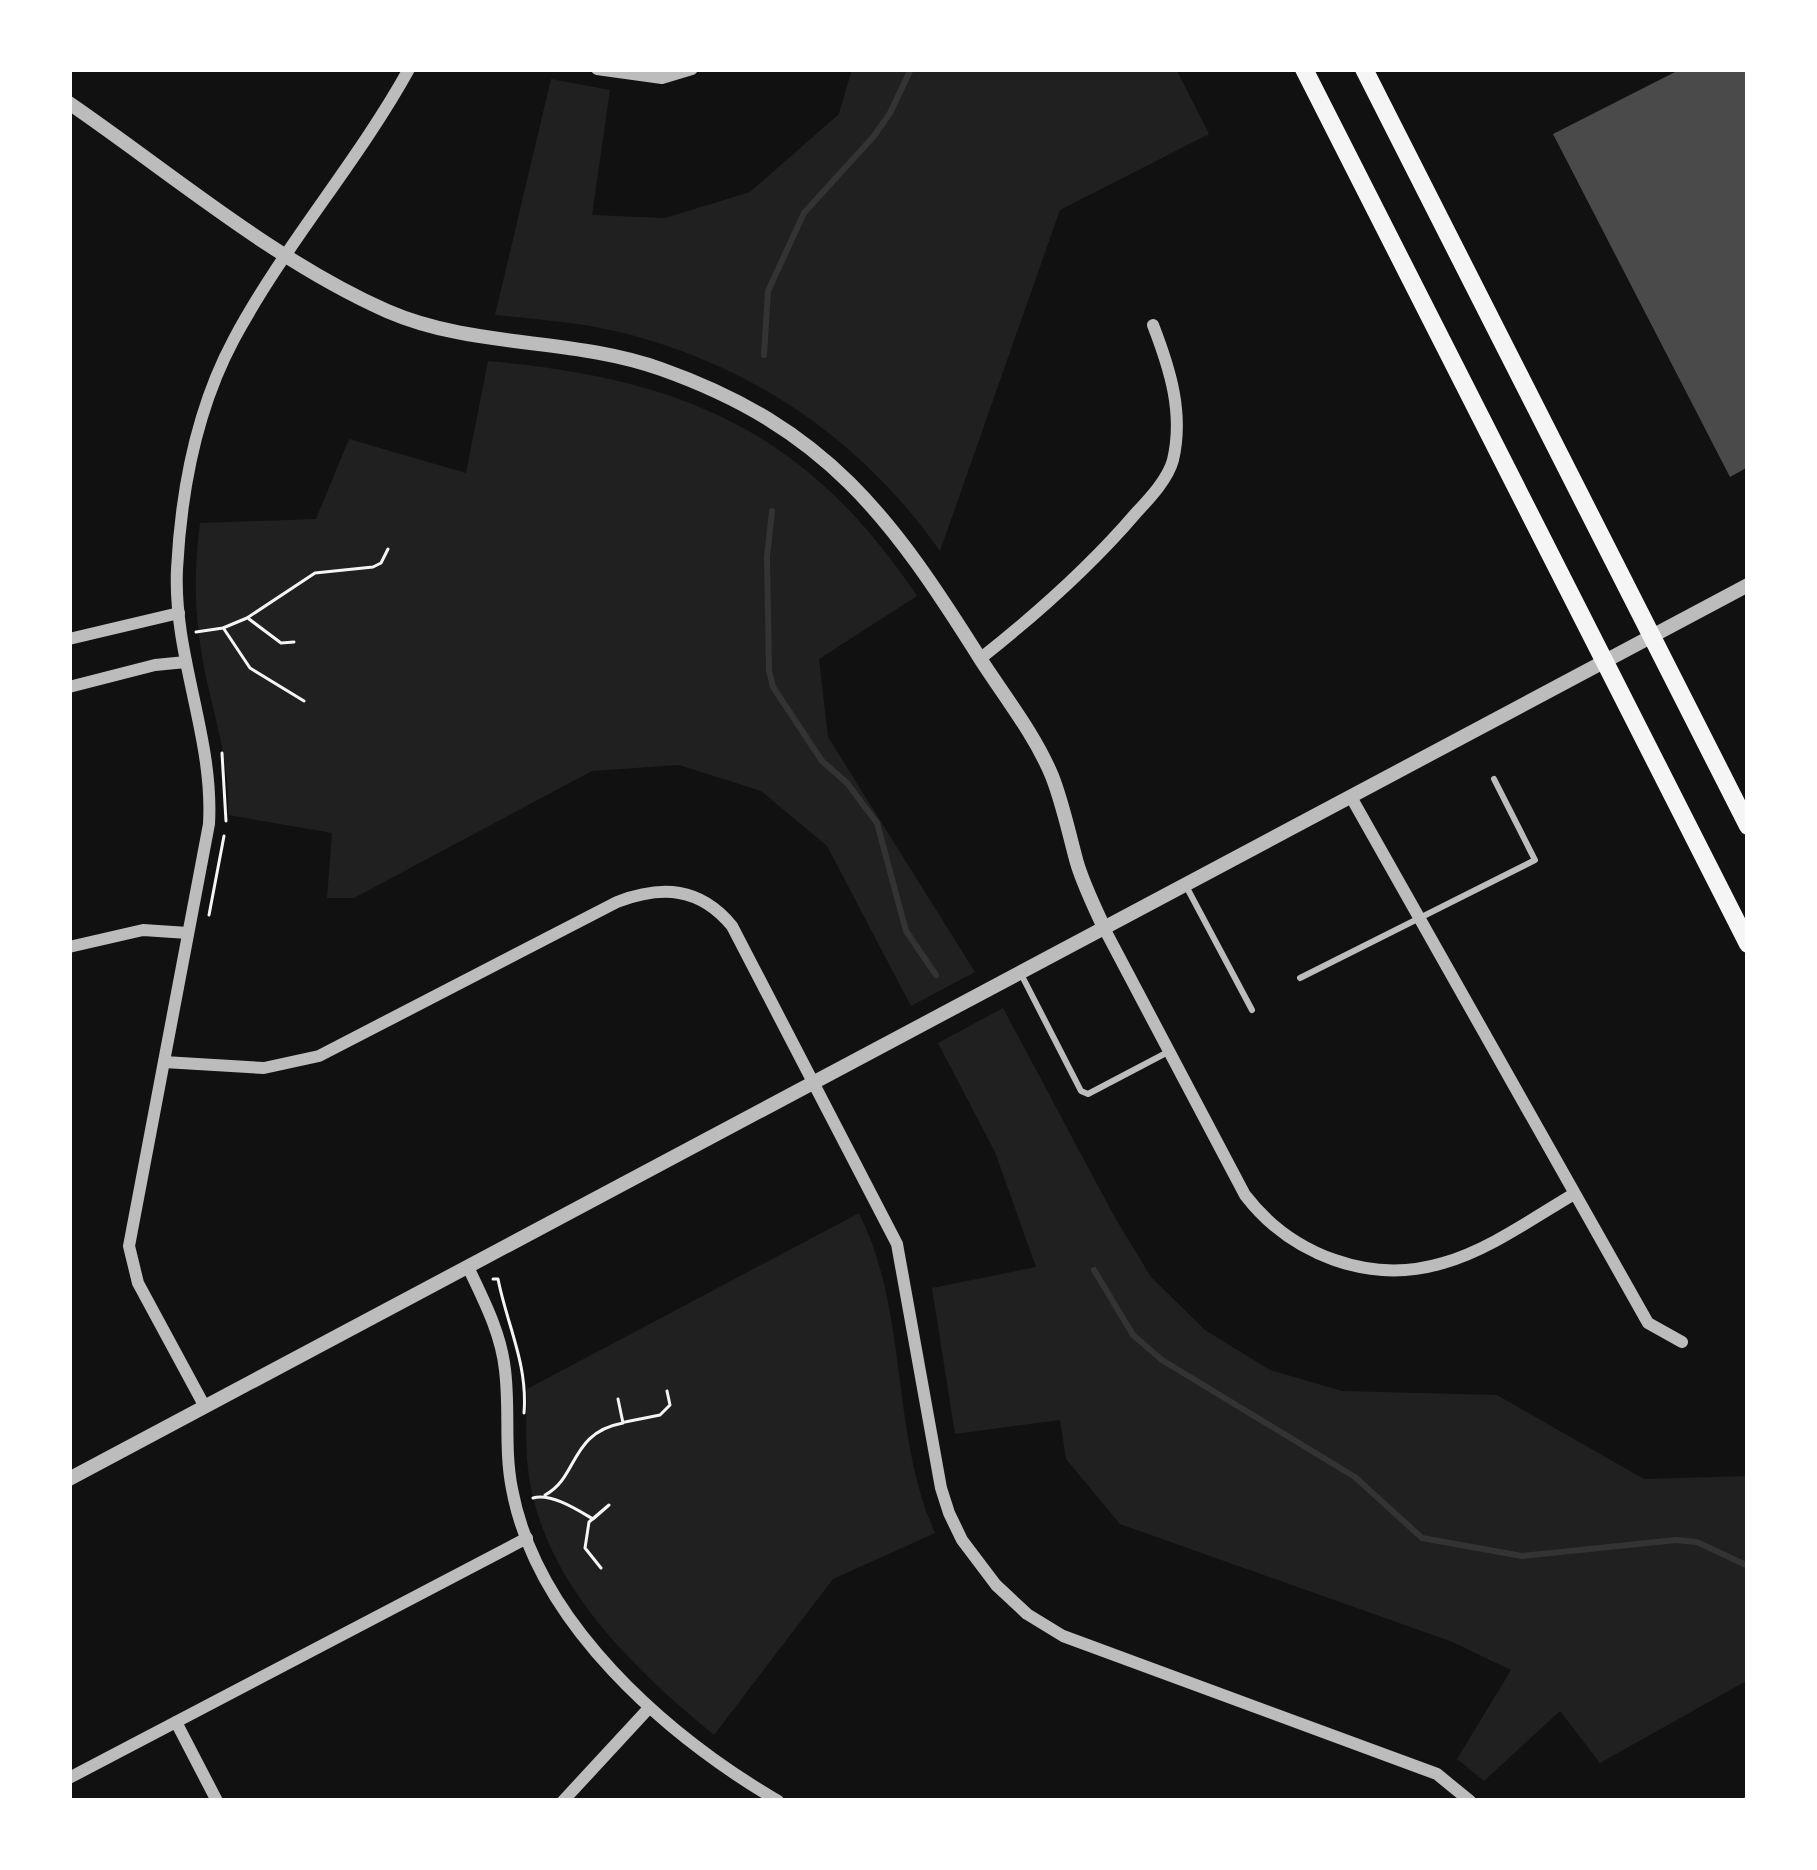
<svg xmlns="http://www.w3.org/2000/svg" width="1817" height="1870" viewBox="0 0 1817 1870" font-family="Figtree,sans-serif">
	<rect width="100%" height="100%" fill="#111"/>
	<g fill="#202020">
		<path d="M 852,69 L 1176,69 L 1209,134 L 1060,210 L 940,551 C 864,443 758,369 631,335 C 587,323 541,320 495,315 L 551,79 L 610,90 L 592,215 L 665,218 L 750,192 L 839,114 Z"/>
		<path d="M 488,361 C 681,378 806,430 917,596 L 819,659 L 828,737 L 975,972 L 911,1006 L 827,846 L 761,791 L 679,765 L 592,771 L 354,898 L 327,898 L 332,833 L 228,815 C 231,760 211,709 202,656 C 194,612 194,567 200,523 L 316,519 L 349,439 L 466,473 Z"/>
		<path d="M 1003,1008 L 1114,1216 L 1151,1277 L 1205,1330 L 1270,1370 L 1342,1391 L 1497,1395 L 1644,1479 L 1748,1476 L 1748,1680 L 1600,1763 L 1560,1711 L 1484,1781 L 1457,1759 L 1511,1670 L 1450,1641 L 1120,1524 L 1066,1459 L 1060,1420 L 955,1434 L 932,1288 L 1036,1267 L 995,1152 L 938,1043 Z"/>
		<path d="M 859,1213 C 909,1313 890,1432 935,1533 L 833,1579 L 714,1735 C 640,1674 558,1597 534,1501 C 524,1464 526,1426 527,1389 Z"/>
	</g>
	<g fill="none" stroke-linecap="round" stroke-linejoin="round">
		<g stroke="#333" stroke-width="6">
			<path d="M 764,355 L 768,291 L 804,213 L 874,136 L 890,113 L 911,69"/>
			<path d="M 772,511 L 767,557 L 769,671 L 773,687 L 822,761 L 847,783 L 877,823 L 906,931 L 936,975"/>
			<path d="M 1094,1270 L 1133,1335 L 1162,1360 L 1355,1477 L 1422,1538 L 1522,1556 L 1676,1540 L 1697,1542 L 1748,1566"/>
		</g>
	</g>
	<path fill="#4a4a4a" d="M 1681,69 L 1748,69 L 1748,467 L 1730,477 L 1553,134 Z"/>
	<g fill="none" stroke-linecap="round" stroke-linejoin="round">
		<g stroke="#f5f5f5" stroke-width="3">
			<path d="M 249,619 L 281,643 L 294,642"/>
			<path d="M 224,629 L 250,668 L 304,701"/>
			<path d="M 196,632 L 223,628 L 247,618 L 315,573 L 373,567 L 381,563 L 388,549"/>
			<path d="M 222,753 L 226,821"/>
			<path d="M 209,915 L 224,836"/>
			<path d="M 493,1279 L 498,1279 C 507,1325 528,1364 524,1413"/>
			<path d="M 625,1422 L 660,1415 L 670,1405 L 667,1391"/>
			<path d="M 545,1495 C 579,1477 569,1433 623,1423 L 618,1399"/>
			<path d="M 533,1498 C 551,1493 576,1509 593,1519 L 609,1505 L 589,1522 L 585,1548 L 601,1568"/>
		</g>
		<g stroke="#bcbcbc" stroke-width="6">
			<path d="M 1186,886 L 1252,1010"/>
			<path d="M 1021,974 L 1081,1091 L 1088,1094 L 1168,1052"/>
			<path d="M 1300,978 L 1535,860 L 1494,779"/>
			<path d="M 1745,1801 L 1748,1799"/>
		</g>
		<g stroke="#bcbcbc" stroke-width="12">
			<path d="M 597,69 L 662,78 L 692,69"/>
			<path d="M 69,639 L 179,613"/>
			<path d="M 981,658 C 1038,613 1089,568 1136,513 C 1149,499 1168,479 1173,460 C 1184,413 1170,369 1153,325"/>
			<path d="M 69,687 L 155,665 L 186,662"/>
			<path d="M 1351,797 L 1648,1323 L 1682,1342"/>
			<path d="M 1105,930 L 1245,1195 C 1291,1255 1370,1285 1443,1263 C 1489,1250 1533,1218 1574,1194"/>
			<path d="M 69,947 L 143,930 L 188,933"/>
			<path d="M 164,1062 L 264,1068 L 319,1056 L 617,902 C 662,885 700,887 732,926 L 897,1244 L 941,1488 L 949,1513 L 962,1540 L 996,1585 L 1027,1614 L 1063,1636 L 1437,1774 L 1470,1801"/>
			<path d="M 468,1267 C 484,1301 501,1333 505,1370 C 510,1410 504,1449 512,1489 C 537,1623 666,1735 778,1801"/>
			<path d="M 205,1407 L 138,1283 L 129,1246 L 209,824 C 214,737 173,656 177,569 C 181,492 197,408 234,339 C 285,244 357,163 409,69"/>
			<path d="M 176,1722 L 217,1801"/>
			<path d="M 69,1778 L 527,1538"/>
			<path d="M 563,1801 L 649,1708"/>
		</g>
		<g stroke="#bcbcbc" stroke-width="14">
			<path d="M 69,103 C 171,173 274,261 387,311 C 474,349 572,337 661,369 C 827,428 891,517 981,660 C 1005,697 1035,735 1052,776 C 1063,804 1069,834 1077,863 C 1084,886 1095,908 1105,930"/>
			<path d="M 69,1479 L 1748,585"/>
		</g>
		<g stroke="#f5f5f5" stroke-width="18">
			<path d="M 1304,69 L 1748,944"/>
			<path d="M 1364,69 L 1748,826"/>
		</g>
	</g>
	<rect width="1817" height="1870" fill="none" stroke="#ffffff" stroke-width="144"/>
</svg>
